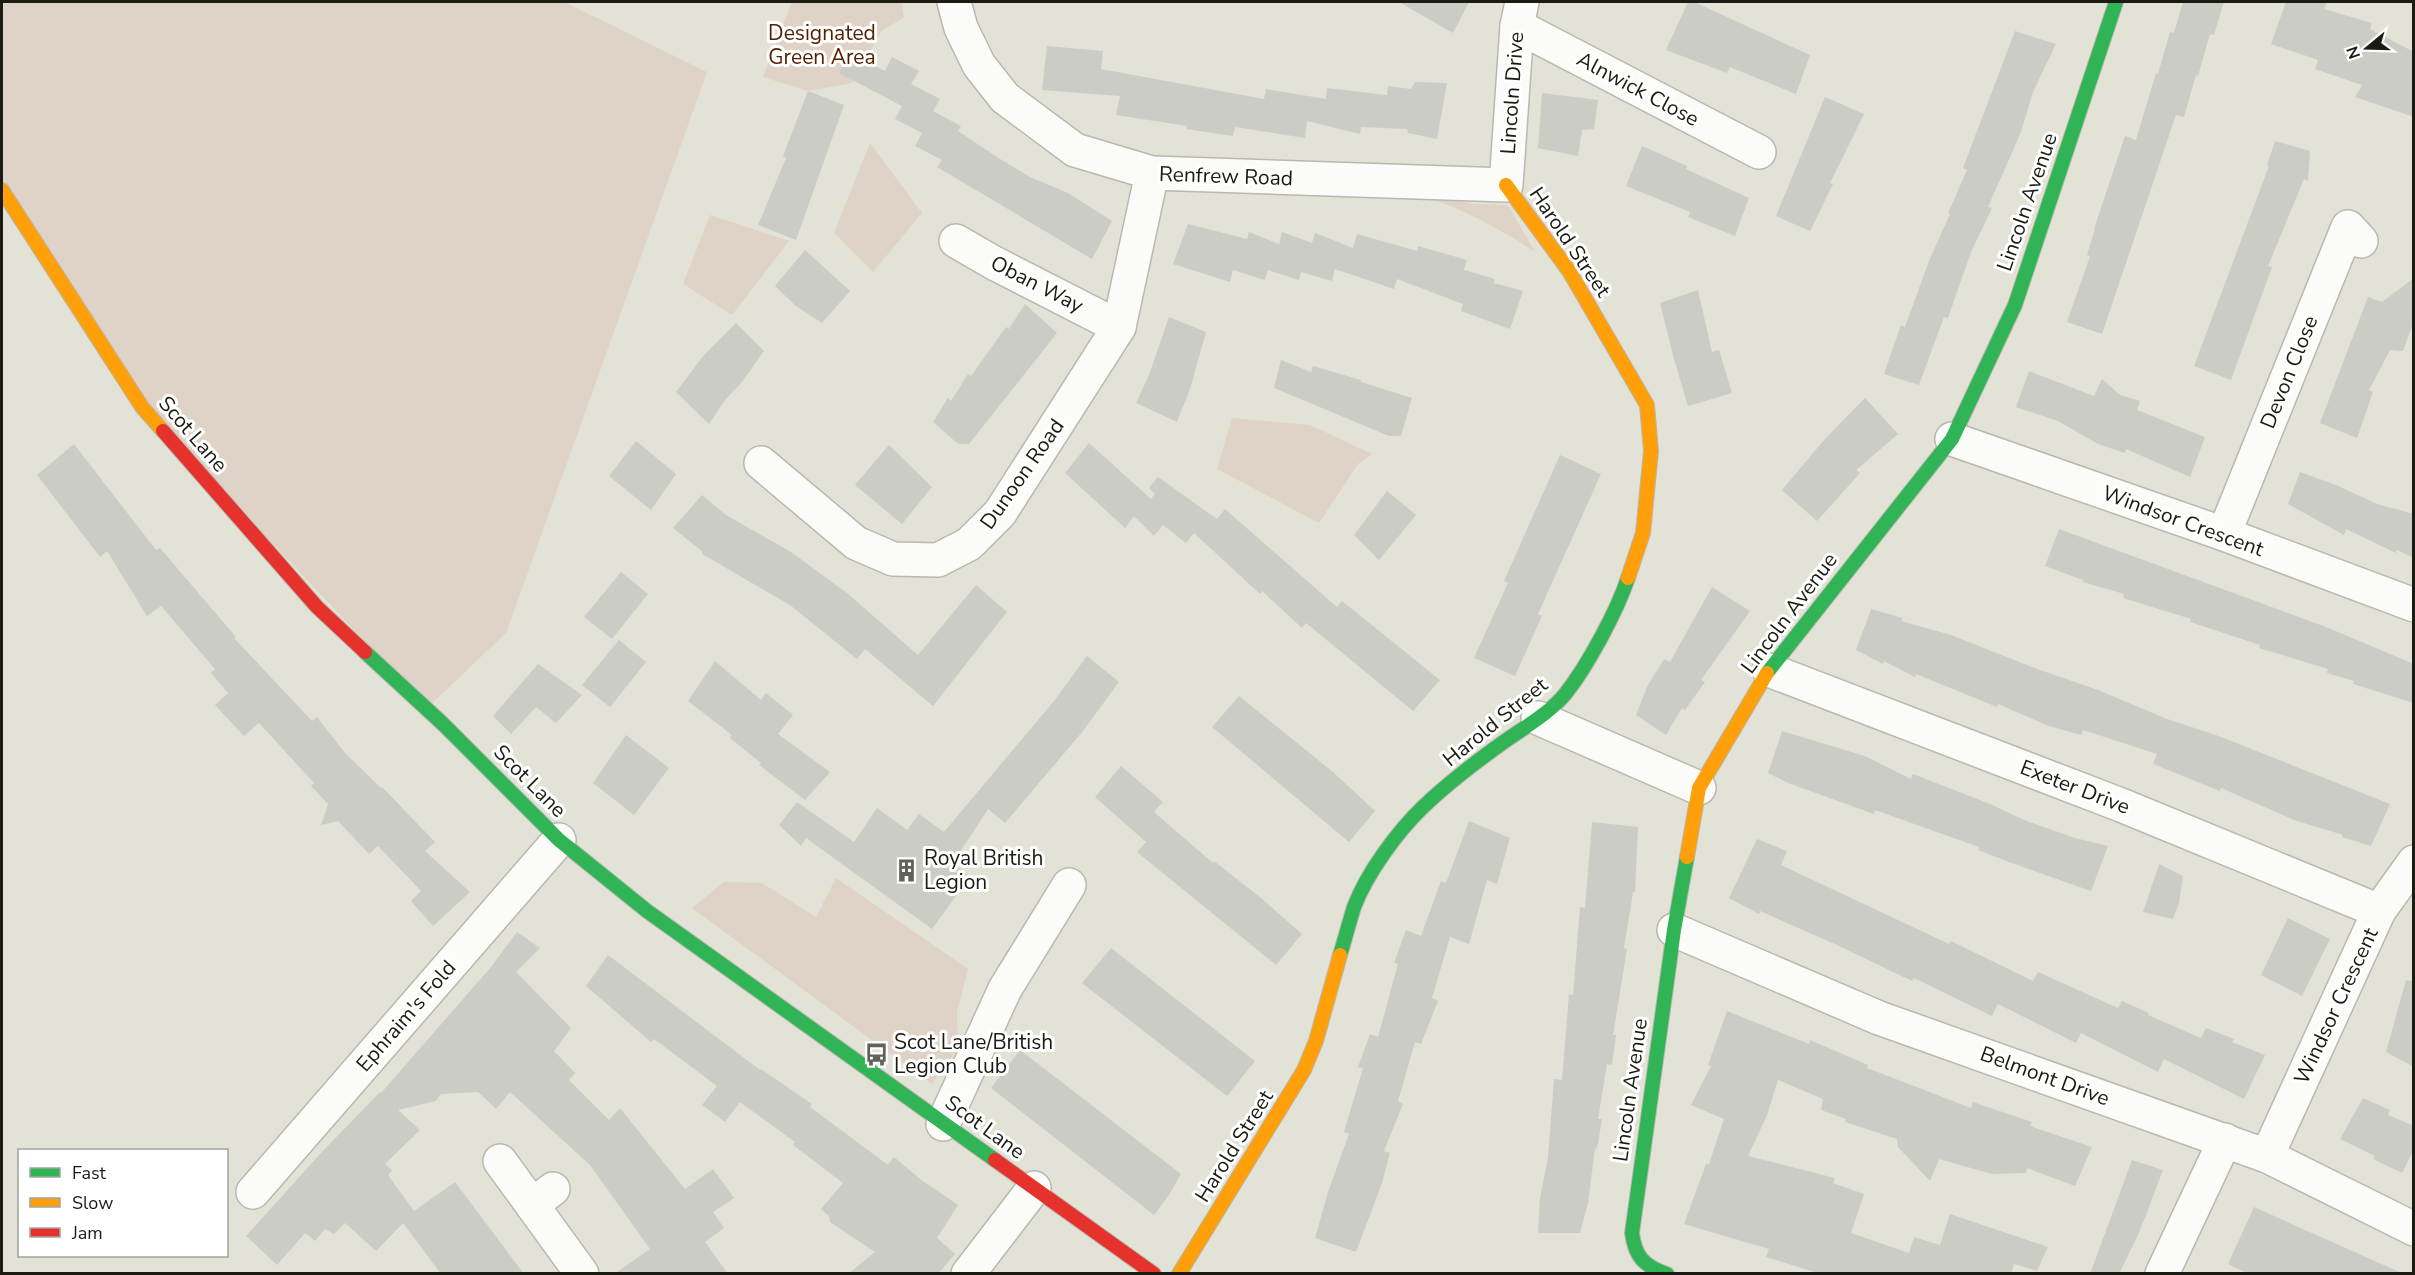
<svg xmlns="http://www.w3.org/2000/svg" width="2415" height="1275" viewBox="0 0 2415 1275" font-family="'Nunito Sans',sans-serif">
	<rect width="100%" height="100%" fill="#e2e2d7"/>
	<g fill="#dfd2c6">
		<path d="M 2,2 L 564,2 L 707,72 L 506,633 L 427,708 L 132,393 L 2,197 Z"/>
		<path d="M 792,2 L 902,2 L 904,18 L 882,30 L 852,83 L 808,91 L 763,77 Z"/>
		<path d="M 870,143 L 922,213 L 873,272 L 834,233 Z"/>
		<path d="M 1410,191 L 1473,204 L 1508,205 L 1535,252 C 1493,224 1458,207 1410,191 Z"/>
		<path d="M 710,215 L 789,241 L 732,315 L 683,284 Z"/>
		<path d="M 1232,418 L 1310,425 L 1372,454 L 1358,464 L 1319,523 L 1217,469 Z"/>
		<path d="M 836,878 L 968,969 L 957,1012 L 958,1048 L 932,1084 L 692,908 L 724,882 L 762,883 L 816,917 Z"/>
	</g>
	<g fill="#cbccc5">
		<path d="M 1399,2 L 1469,2 L 1453,33 Z"/>
		<path d="M 1688,2 L 1694,2 L 1810,55 L 1796,94 L 1730,67 L 1727,73 L 1666,50 Z"/>
		<path d="M 2183,2 L 2224,2 L 2214,35 L 2210,34 L 2198,76 L 2196,75 L 2184,117 L 2176,115 L 2102,334 L 2067,322 L 2090,256 L 2087,255 L 2095,229 L 2094,229 L 2125,136 L 2136,140 L 2156,73 L 2158,74 L 2170,32 L 2174,33 Z"/>
		<path d="M 2286,2 L 2327,2 L 2324,9 L 2372,23 L 2370,29 L 2414,52 L 2414,117 L 2355,97 L 2362,85 L 2315,69 L 2318,60 L 2271,44 Z"/>
		<path d="M 2015,31 L 2056,44 L 2033,92 L 2021,132 L 1988,207 L 1992,208 L 1971,252 L 1948,318 L 1944,317 L 1919,385 L 1884,374 L 1901,325 L 1905,327 L 1929,261 L 1950,214 L 1948,213 L 1967,170 L 1963,168 Z"/>
		<path d="M 1047,46 L 1103,51 L 1101,69 L 1264,99 L 1266,89 L 1326,99 L 1327,88 L 1387,95 L 1388,86 L 1411,89 L 1415,82 L 1447,83 L 1437,139 L 1408,133 L 1407,129 L 1361,127 L 1360,134 L 1307,121 L 1305,138 L 1235,127 L 1233,136 L 1186,129 L 1187,126 L 1116,115 L 1120,96 L 1042,90 Z"/>
		<path d="M 850,53 L 885,71 L 892,57 L 919,71 L 911,84 L 940,99 L 933,111 L 961,126 L 958,131 L 1000,159 L 1030,177 L 1068,193 L 1112,221 L 1092,259 L 937,167 L 942,160 L 915,146 L 922,133 L 895,119 L 902,106 L 839,73 Z"/>
		<path d="M 808,91 L 844,105 L 796,240 L 758,225 L 786,158 L 783,156 Z"/>
		<path d="M 1542,93 L 1598,100 L 1594,129 L 1582,130 L 1578,156 L 1538,148 Z"/>
		<path d="M 1825,97 L 1864,114 L 1830,183 L 1833,184 L 1810,231 L 1776,216 Z"/>
		<path d="M 2275,141 L 2310,151 L 2308,181 L 2304,179 L 2268,266 L 2272,267 L 2231,380 L 2194,366 L 2269,166 L 2267,165 Z"/>
		<path d="M 1642,146 L 1687,166 L 1686,169 L 1749,198 L 1735,236 L 1688,217 L 1690,212 L 1626,186 Z"/>
		<path d="M 1188,224 L 1247,239 L 1249,232 L 1279,244 L 1282,232 L 1312,243 L 1315,233 L 1353,248 L 1357,234 L 1417,251 L 1418,246 L 1467,260 L 1464,270 L 1495,279 L 1494,283 L 1523,291 L 1510,329 L 1461,311 L 1463,304 L 1397,279 L 1394,289 L 1335,269 L 1332,281 L 1301,272 L 1299,280 L 1268,270 L 1265,280 L 1233,270 L 1230,282 L 1173,264 Z"/>
		<path d="M 805,250 L 850,291 L 822,323 L 796,306 L 775,286 Z"/>
		<path d="M 2414,278 L 2414,320 L 2403,351 L 2390,350 L 2369,390 L 2373,392 L 2357,438 L 2320,423 L 2368,297 L 2382,302 Z"/>
		<path d="M 1698,290 L 1712,352 L 1719,350 L 1732,393 L 1688,406 L 1674,359 L 1660,303 Z"/>
		<path d="M 1025,304 L 1057,333 L 969,444 L 958,444 L 933,422 L 948,398 L 951,401 L 968,374 L 971,376 L 1006,327 L 1009,329 Z"/>
		<path d="M 1169,317 L 1206,332 L 1190,389 L 1177,422 L 1136,403 L 1149,375 Z"/>
		<path d="M 736,323 L 764,351 L 742,382 L 725,400 L 709,424 L 676,392 L 704,355 Z"/>
		<path d="M 1281,360 L 1311,372 L 1313,366 L 1361,380 L 1361,382 L 1412,398 L 1401,436 L 1389,436 L 1274,388 Z"/>
		<path d="M 2029,371 L 2094,396 L 2102,379 L 2120,395 L 2140,401 L 2137,410 L 2205,437 L 2190,477 L 2126,449 L 2125,453 L 2098,444 L 2058,421 L 2016,407 Z"/>
		<path d="M 1865,398 L 1898,434 L 1856,470 L 1860,473 L 1817,521 L 1782,490 L 1824,440 Z"/>
		<path d="M 636,441 L 676,474 L 651,510 L 609,476 Z"/>
		<path d="M 1089,443 L 1151,499 L 1155,494 L 1149,488 L 1158,477 L 1217,519 L 1225,509 L 1337,607 L 1342,601 L 1440,680 L 1413,711 L 1306,623 L 1302,628 L 1262,591 L 1260,594 L 1194,533 L 1186,543 L 1163,525 L 1154,536 L 1134,516 L 1125,528 L 1065,473 Z"/>
		<path d="M 74,444 L 156,550 L 160,548 L 236,637 L 234,638 L 312,721 L 317,717 L 345,753 L 381,788 L 382,787 L 435,842 L 425,851 L 470,892 L 433,926 L 411,901 L 421,891 L 378,846 L 369,854 L 338,821 L 321,825 L 328,804 L 311,786 L 314,783 L 259,723 L 244,736 L 215,705 L 228,693 L 211,673 L 215,669 L 161,606 L 147,616 L 107,551 L 100,557 L 37,475 Z"/>
		<path d="M 889,445 L 932,487 L 902,524 L 855,485 Z"/>
		<path d="M 1560,455 L 1601,474 L 1538,614 L 1542,616 L 1515,676 L 1474,658 L 1508,583 L 1504,581 Z"/>
		<path d="M 2300,472 L 2336,485 L 2377,504 L 2414,514 L 2414,558 L 2397,550 L 2396,553 L 2346,529 L 2344,535 L 2288,504 Z"/>
		<path d="M 1387,491 L 1416,515 L 1379,560 L 1354,535 Z"/>
		<path d="M 702,495 L 726,515 L 791,552 L 847,593 L 918,655 L 976,585 L 1007,612 L 933,706 L 865,649 L 857,659 L 790,605 L 702,554 L 703,552 L 673,528 Z"/>
		<path d="M 2059,529 L 2326,627 L 2414,664 L 2414,703 L 2353,684 L 2354,681 L 2327,673 L 2328,669 L 2259,648 L 2260,645 L 2190,622 L 2191,619 L 2123,598 L 2124,594 L 2083,582 L 2083,580 L 2045,566 Z"/>
		<path d="M 621,572 L 648,594 L 612,639 L 584,617 Z"/>
		<path d="M 1712,587 L 1750,611 L 1701,680 L 1705,682 L 1685,710 L 1682,708 L 1666,735 L 1636,715 L 1647,687 L 1664,659 L 1670,662 Z"/>
		<path d="M 1871,609 L 1903,618 L 1901,621 L 1951,635 L 2040,670 L 2098,690 L 2167,719 L 2216,735 L 2390,804 L 2371,846 L 2342,837 L 2343,835 L 2294,820 L 2221,788 L 2220,791 L 2153,764 L 2157,754 L 2083,730 L 2081,735 L 2049,726 L 1998,704 L 1997,707 L 1916,674 L 1915,677 L 1884,661 L 1883,664 L 1856,650 Z"/>
		<path d="M 619,640 L 646,662 L 610,707 L 582,685 Z"/>
		<path d="M 1087,656 L 1119,682 L 1083,731 L 1005,823 L 988,809 L 953,863 L 970,877 L 932,929 L 806,838 L 801,846 L 779,825 L 797,802 L 854,842 L 877,808 L 907,830 L 919,814 L 944,832 L 1054,701 Z"/>
		<path d="M 715,661 L 761,700 L 766,693 L 793,715 L 778,734 L 830,772 L 805,800 L 759,765 L 761,763 L 730,738 L 732,735 L 688,701 Z"/>
		<path d="M 538,664 L 582,695 L 556,723 L 536,707 L 511,734 L 493,716 Z"/>
		<path d="M 1239,696 L 1333,772 L 1375,811 L 1349,842 L 1212,727 Z"/>
		<path d="M 1782,731 L 1865,756 L 1911,779 L 1913,774 L 1990,804 L 2024,820 L 2075,838 L 2108,846 L 2091,891 L 2009,862 L 1978,850 L 1979,847 L 1875,810 L 1874,814 L 1788,783 L 1768,773 Z"/>
		<path d="M 626,735 L 669,768 L 634,815 L 593,783 Z"/>
		<path d="M 1121,766 L 1163,802 L 1154,812 L 1213,863 L 1214,861 L 1261,898 L 1302,934 L 1276,965 L 1137,852 L 1146,842 L 1095,797 Z"/>
		<path d="M 1469,821 L 1510,838 L 1497,884 L 1487,880 L 1469,944 L 1450,937 L 1432,998 L 1438,1001 L 1421,1044 L 1415,1042 L 1398,1101 L 1403,1104 L 1384,1151 L 1390,1153 L 1382,1183 L 1356,1252 L 1315,1238 L 1328,1192 L 1349,1134 L 1344,1132 L 1363,1068 L 1358,1067 L 1370,1034 L 1378,1037 L 1398,964 L 1394,963 L 1406,930 L 1421,936 L 1441,881 L 1446,883 Z"/>
		<path d="M 1592,822 L 1638,827 L 1635,892 L 1633,892 L 1624,948 L 1627,949 L 1613,1035 L 1616,1035 L 1612,1065 L 1607,1064 L 1598,1119 L 1602,1119 L 1597,1149 L 1595,1148 L 1588,1203 L 1580,1233 L 1538,1233 L 1540,1198 L 1548,1158 L 1554,1079 L 1562,1080 L 1569,994 L 1573,995 L 1580,907 L 1585,908 Z"/>
		<path d="M 1757,839 L 1787,851 L 1781,865 L 1949,944 L 1951,941 L 2033,981 L 2038,972 L 2118,1008 L 2122,1001 L 2149,1013 L 2148,1015 L 2201,1038 L 2206,1028 L 2234,1039 L 2232,1042 L 2265,1055 L 2244,1099 L 2164,1059 L 2158,1072 L 2081,1033 L 2076,1043 L 1998,1004 L 1992,1016 L 1914,978 L 1912,981 L 1837,945 L 1760,911 L 1759,914 L 1729,898 Z"/>
		<path d="M 2159,864 L 2183,876 L 2179,903 L 2173,919 L 2143,912 Z"/>
		<path d="M 2288,918 L 2330,939 L 2302,996 L 2261,975 Z"/>
		<path d="M 517,932 L 540,948 L 516,972 L 571,1028 L 554,1051 L 575,1073 L 569,1080 L 609,1120 L 620,1108 L 685,1189 L 713,1169 L 734,1198 L 713,1212 L 724,1228 L 705,1242 L 728,1274 L 614,1274 L 650,1249 L 590,1165 L 510,1092 L 496,1109 L 478,1092 L 441,1094 L 436,1101 L 398,1110 L 420,1130 L 385,1164 L 392,1170 L 388,1175 L 414,1211 L 455,1182 L 524,1274 L 441,1274 L 403,1223 L 376,1251 L 345,1223 L 334,1234 L 325,1229 L 315,1241 L 305,1233 L 277,1265 L 246,1236 L 320,1154 L 380,1092 L 381,1093 L 491,967 Z"/>
		<path d="M 1111,948 L 1255,1061 L 1227,1096 L 1082,983 Z"/>
		<path d="M 608,955 L 760,1070 L 761,1069 L 812,1104 L 810,1107 L 888,1165 L 894,1157 L 920,1179 L 958,1205 L 937,1238 L 955,1254 L 938,1274 L 848,1274 L 875,1252 L 830,1222 L 829,1216 L 821,1209 L 843,1183 L 793,1145 L 795,1142 L 740,1102 L 725,1122 L 702,1105 L 717,1086 L 654,1039 L 651,1042 L 586,986 Z"/>
		<path d="M 2406,980 L 2414,981 L 2414,1067 L 2386,1052 Z"/>
		<path d="M 1727,1011 L 1809,1044 L 1810,1040 L 1868,1065 L 1867,1068 L 1971,1108 L 1973,1102 L 2032,1122 L 2030,1126 L 2092,1147 L 2075,1186 L 2027,1168 L 2026,1173 L 1992,1174 L 1939,1159 L 1930,1181 L 1898,1147 L 1897,1139 L 1845,1122 L 1846,1119 L 1821,1110 L 1823,1099 L 1778,1080 L 1767,1115 L 1748,1156 L 1835,1178 L 1833,1183 L 1864,1194 L 1851,1233 L 1909,1253 L 1914,1237 L 1940,1245 L 1950,1214 L 2048,1247 L 2037,1271 L 2014,1264 L 2011,1274 L 1821,1274 L 1766,1257 L 1769,1249 L 1684,1224 L 1706,1164 L 1709,1164 L 1724,1119 L 1691,1105 L 1711,1066 L 1708,1065 Z"/>
		<path d="M 1020,1050 L 1181,1174 L 1169,1195 L 1154,1215 L 991,1088 Z"/>
		<path d="M 2363,1098 L 2390,1110 L 2388,1115 L 2414,1126 L 2414,1149 L 2402,1173 L 2373,1159 L 2375,1156 L 2340,1139 Z"/>
		<path d="M 2132,1160 L 2163,1170 L 2139,1233 L 2119,1274 L 2090,1274 Z"/>
		<path d="M 2254,1207 L 2305,1230 L 2404,1274 L 2249,1274 L 2228,1264 Z"/>
	</g>
	<g fill="none" stroke-linecap="round" stroke-linejoin="round">
		<defs>
			<g id="street">
				<path d="M 954,2 L 961,28 L 979,65 L 1005,98 L 1075,150 L 1152,173 L 1506,185 L 1517,26 L 1522,2"/>
				<path d="M 1517,26 L 1759,152"/>
				<path d="M 956,241 L 994,263 L 1119,327"/>
				<path d="M 1952,439 L 2224,534 L 2414,605"/>
				<path d="M 761,463 L 856,543 L 893,559 L 938,560 L 969,544 L 1000,513 L 1119,327 L 1152,173"/>
				<path d="M 2224,534 L 2348,227 L 2361,241"/>
				<path d="M 1769,670 L 2121,805 L 2379,911"/>
				<path d="M 1538,718 L 1699,788"/>
				<path d="M 1674,930 L 1879,1018 L 2267,1156 L 2414,1229"/>
				<path d="M 943,1124 L 1005,989 L 1069,885"/>
				<path d="M 2267,1156 L 2379,911 L 2414,862"/>
				<path d="M 500,1161 L 532,1205 L 553,1189"/>
				<path d="M 253,1192 L 559,840"/>
				<path d="M 532,1205 L 582,1274"/>
				<path d="M 968,1274 L 1034,1188"/>
				<path d="M 2162,1274 L 2225,1140"/>
			</g>
			<g id="fast">
				<path d="M 365,652 L 443,724 L 559,840 L 647,911 L 995,1160"/>
				<path d="M 1767,673 L 1952,439 L 2015,305 L 2116,2"/>
				<path d="M 1340,955 C 1345,939 1349,923 1354,907 C 1367,873 1397,832 1423,807 C 1448,783 1477,761 1505,741 C 1525,727 1550,713 1566,693 C 1588,665 1617,611 1628,578"/>
				<path d="M 1667,1274 C 1644,1266 1635,1257 1632,1233 L 1674,930 L 1687,857"/>
			</g>
			<g id="slow">
				<path d="M 1506,185 L 1569,271 L 1647,405 L 1651,451 L 1643,533 L 1628,578"/>
				<path d="M 2,190 L 142,407 L 163,431"/>
				<path d="M 1687,857 L 1699,788 L 1767,673"/>
				<path d="M 1179,1274 L 1304,1070 L 1316,1041 L 1340,955"/>
			</g>
			<g id="jam">
				<path d="M 163,431 L 317,607 L 365,652"/>
				<path d="M 995,1160 L 1154,1274"/>
			</g>
		</defs>
		<use href="#street" stroke="#b9b8b0" stroke-width="36"/>
		<use href="#fast" stroke="#b9b8b0" stroke-width="16"/>
		<use href="#slow" stroke="#b9b8b0" stroke-width="16"/>
		<use href="#jam" stroke="#b9b8b0" stroke-width="16"/>
		<use href="#street" stroke="#fbfbf9" stroke-width="33"/>
		<use href="#fast" stroke="#30b455" stroke-width="14"/>
		<use href="#slow" stroke="#ff9f0a" stroke-width="14"/>
		<use href="#jam" stroke="#e5322d" stroke-width="14"/>
	</g>
	<defs>
		<symbol id="building-bare" viewBox="-9 -9 18 18"><path d="M-4-6H4V6H1V3H-1V6H-4ZM-2.5-4.3h1.7v1.8h-1.7ZM.8-4.3h1.7v1.8H.8ZM-2.5-1h1.7V.8h-1.7ZM.8-1h1.7V.8H.8Z" fill="#616158" stroke="#fff" stroke-width="2.5" paint-order="stroke"/></symbol>
		<symbol id="bus-bare" viewBox="-9 -9 18 18"><path d="M-5-6H5V4H4V6H2V4H-2V6H-4V4H-5ZM-3.5-4V0h7V-4ZM-3.5 1.2v1.5H-2V1.2ZM2 1.2v1.5H3.5V1.2Z" fill="#616158" stroke="#fff" stroke-width="2.5" paint-order="stroke"/></symbol>
	</defs>
	<g fill-rule="evenodd">
		<use href="#building-bare" x="890" y="854" width="33" height="33"/>
		<use href="#bus-bare" x="860" y="1038" width="33" height="33"/>
	</g>
	<g text-anchor="middle" dominant-baseline="central" stroke-width="6" stroke-linejoin="round" paint-order="stroke">
		<g font-size="21" fill="#522103" stroke="#fff">
			<text x="822" y="33">Designated<tspan x="822" dy="24">Green Area</tspan></text>
		</g>
		<g font-size="21" fill="#1b1b14" stroke="#fff">
			<text transform="translate(1638 89) rotate(28)">Alnwick Close</text>
			<text transform="translate(1512 93) rotate(-86)">Lincoln Drive</text>
			<text transform="translate(1226 176) rotate(2)">Renfrew Road</text>
			<text transform="translate(2027 202) rotate(-71)">Lincoln Avenue</text>
			<text transform="translate(1570 242) rotate(56)">Harold Street</text>
			<text transform="translate(1037 284) rotate(27)">Oban Way</text>
			<text transform="translate(2289 372) rotate(-68)">Devon Close</text>
			<text transform="translate(193 434) rotate(49)">Scot Lane</text>
			<text transform="translate(1022 474) rotate(-55)">Dunoon Road</text>
			<text transform="translate(2183 521) rotate(20)">Windsor Crescent</text>
			<text transform="translate(1789 613) rotate(-53)">Lincoln Avenue</text>
			<text transform="translate(1495 722) rotate(-39)">Harold Street</text>
			<text transform="translate(530 781) rotate(45)">Scot Lane</text>
			<text transform="translate(2075 787) rotate(21)">Exeter Drive</text>
			<text transform="translate(2336 1006) rotate(-65)">Windsor Crescent</text>
			<text transform="translate(406 1016) rotate(-49)">Ephraim's Fold</text>
			<text transform="translate(2045 1076) rotate(20)">Belmont Drive</text>
			<text transform="translate(1630 1090) rotate(-82)">Lincoln Avenue</text>
			<text transform="translate(985 1127) rotate(36)">Scot Lane</text>
			<text transform="translate(1234 1146) rotate(-58)">Harold Street</text>
		</g>
		<g font-size="21" fill="#1b1b14" stroke="#fff" text-anchor="start">
			<text x="924" y="858">Royal British<tspan x="924" dy="24">Legion</tspan></text>
			<text x="894" y="1042">Scot Lane/British<tspan x="894" dy="24">Legion Club</tspan></text>
		</g>
	</g>
	<rect width="2415" height="1275" fill="none" stroke="#1b1b14" stroke-width="6"/>
	<rect x="18" y="1149" width="210" height="108" fill="#ffffff" stroke="#a4a4a1" stroke-width="1.5"/>
	<rect x="30" y="1168" width="30" height="9" fill="#30b455" stroke="#a4a4a1" stroke-width="1.5"/>
	<text x="72" y="1179" font-size="18" fill="#1b1b14">Fast</text>
	<rect x="30" y="1198" width="30" height="9" fill="#ff9f0a" stroke="#a4a4a1" stroke-width="1.5"/>
	<text x="72" y="1209" font-size="18" fill="#1b1b14">Slow</text>
	<rect x="30" y="1228" width="30" height="9" fill="#e5322d" stroke="#a4a4a1" stroke-width="1.5"/>
	<text x="72" y="1239" font-size="18" fill="#1b1b14">Jam</text>
	<g transform="translate(2367 48) rotate(251)" stroke="#ffffff" stroke-width="4.5" paint-order="stroke">
	<path d="M0-4.5L10 22L0 15L-10 22Z" fill="#1b1b14"/>
	<text y="-9" font-size="16" font-weight="bold" text-anchor="middle" fill="#1b1b14">N</text>
	</g>
</svg>
